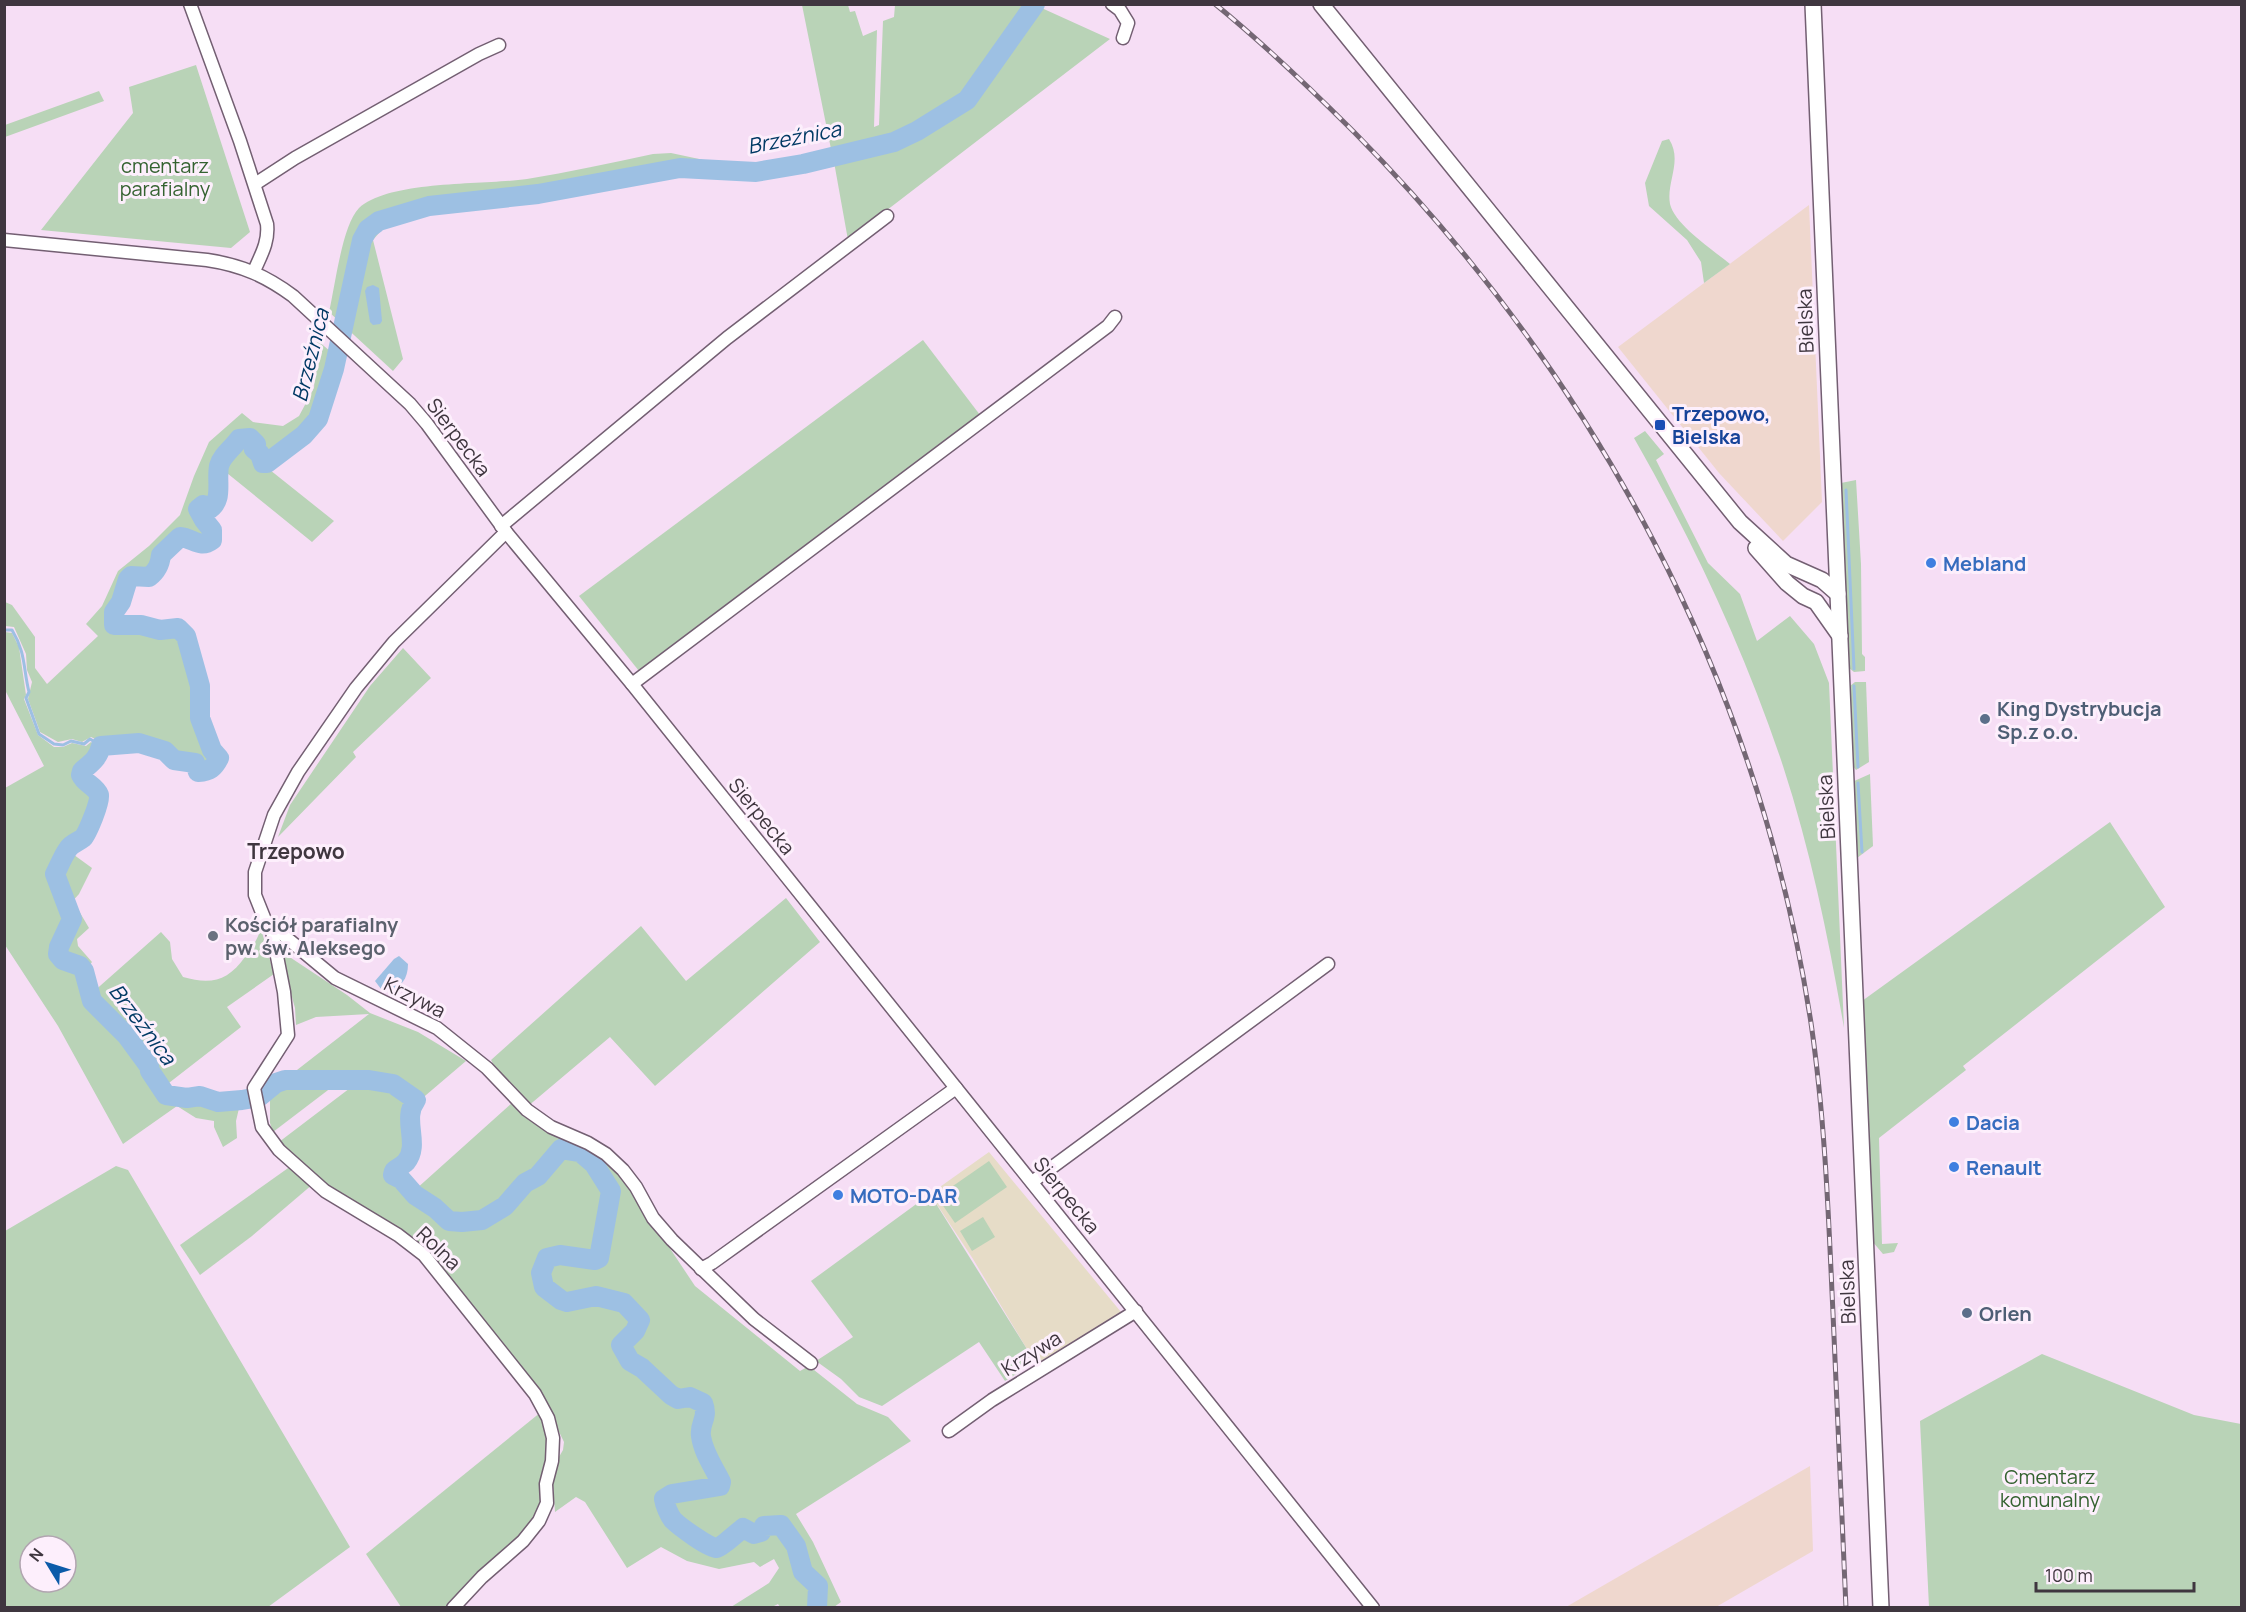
<svg xmlns="http://www.w3.org/2000/svg" width="2246" height="1612" viewBox="0 0 2246 1612" font-family="Manrope,sans-serif">
	<rect width="100%" height="100%" fill="#f6def5"/>
	<g fill="#efd7ce">
		<path d="M 1809,205 L 1822,502 L 1783,541 L 1719,473 L 1618,347 Z"/>
		<path d="M 1810,1466 L 1813,1551 L 1716,1607 L 1566,1607 Z"/>
	</g>
	<path fill="#e6dcc7" d="M 989,1152 L 1121,1312 L 1036,1364 L 973,1259 L 930,1194 Z"/>
	<g fill="#b9d3b7" fill-rule="evenodd">
		<path d="M 802,5 L 848,5 L 850,12 L 855,11 L 863,36 L 877,30 L 874,127 L 879,125 L 883,21 L 894,17 L 895,5 L 1035,5 L 1110,39 L 848,240 L 834,162 L 767,175 L 678,174 L 643,180 L 562,197 L 442,212 L 402,219 L 384,227 L 373,240 L 403,359 L 393,371 L 329,312 C 335,287 342,225 359,208 C 389,180 486,185 527,179 C 569,172 611,163 653,154 L 671,153 L 718,163 L 756,164 L 831,149 Z"/>
		<path d="M 196,65 L 250,232 L 231,248 L 41,230 L 133,113 L 129,87 Z"/>
		<path d="M 99,91 L 104,101 L 5,137 L 5,125 Z"/>
		<path d="M 1669,139 C 1683,161 1666,182 1670,204 C 1675,225 1713,250 1730,264 L 1704,283 L 1701,262 L 1687,240 L 1649,206 L 1645,183 L 1662,141 Z"/>
		<path d="M 317,340 L 331,352 L 332,357 L 315,417 L 300,435 L 264,461 L 261,453 L 256,448 L 257,443 L 252,437 L 238,436 C 225,455 210,469 217,494 L 210,507 L 202,503 L 197,506 C 195,516 203,524 210,531 L 209,540 L 206,543 C 196,543 192,536 180,535 L 160,552 L 157,563 L 153,570 L 145,575 L 127,576 L 118,603 L 111,612 L 111,623 L 114,629 L 141,627 L 160,633 L 177,629 L 183,635 L 198,687 L 198,720 L 210,748 L 216,756 L 216,762 L 208,770 L 200,769 L 194,761 L 175,758 L 173,753 L 166,748 L 137,739 L 114,743 L 102,742 L 91,737 L 82,742 L 72,739 L 58,742 L 40,732 L 39,729 L 28,699 L 32,682 L 27,670 L 26,654 L 14,627 L 5,626 L 5,602 L 12,605 L 35,637 L 35,668 L 47,684 L 98,636 L 86,624 L 102,606 L 118,571 L 149,546 L 180,515 L 194,476 L 209,442 L 242,413 L 253,422 L 283,426 L 299,416 L 314,388 Z"/>
		<path d="M 923,340 L 980,415 L 639,671 L 579,596 Z"/>
		<path d="M 1645,431 L 1664,454 L 1656,460 L 1708,563 L 1740,594 L 1757,641 L 1790,616 L 1814,644 L 1829,683 L 1844,1028 C 1829,940 1811,852 1783,766 C 1745,652 1694,543 1634,438 Z"/>
		<path d="M 249,440 L 253,444 L 251,449 L 257,455 L 260,465 L 265,466 L 334,521 L 312,542 L 222,469 C 222,457 234,452 239,442 Z"/>
		<path d="M 1856,480 L 1861,564 L 1862,654 L 1865,657 L 1865,671 L 1854,672 L 1849,668 L 1841,483 Z"/>
		<path d="M 5,632 L 12,633 L 19,647 L 26,695 L 24,699 L 38,735 L 54,747 L 63,747 L 72,743 L 86,746 L 91,742 L 96,746 L 92,760 L 78,773 L 83,785 L 92,789 L 97,793 L 93,814 L 83,835 L 65,842 L 66,846 L 51,873 L 63,898 L 70,919 L 53,951 L 54,961 L 79,968 L 82,972 C 82,981 86,988 87,998 C 113,1026 149,1061 161,1097 C 166,1098 172,1101 176,1101 C 189,1102 202,1097 215,1105 L 225,1103 L 240,1104 L 236,1121 L 237,1138 L 223,1147 L 214,1127 L 214,1121 L 196,1118 L 177,1106 L 123,1144 L 58,1026 L 5,945 L 5,788 L 44,766 L 5,690 Z"/>
		<path d="M 403,648 L 431,678 L 353,752 L 356,757 L 278,837 L 290,805 L 370,686 Z"/>
		<path d="M 1855,682 L 1866,682 L 1869,762 L 1856,770 L 1853,766 L 1849,690 L 1850,686 Z"/>
		<path d="M 1870,774 L 1873,846 L 1857,858 L 1852,782 Z"/>
		<path d="M 2110,822 L 2165,907 L 1963,1066 L 1966,1070 L 1879,1138 L 1882,1244 L 1898,1243 L 1894,1252 L 1883,1254 L 1872,1241 L 1862,1001 Z"/>
		<path d="M 70,852 L 92,868 L 79,894 L 70,904 L 58,872 Z"/>
		<path d="M 786,898 L 820,942 L 655,1086 L 610,1037 L 527,1107 L 503,1081 L 491,1060 L 641,926 L 686,981 Z"/>
		<path d="M 79,911 L 89,928 L 77,939 L 78,946 L 92,962 L 86,970 L 81,964 L 63,956 C 59,943 68,931 75,919 L 73,912 Z"/>
		<path d="M 261,929 L 274,974 L 227,1007 L 241,1027 L 165,1086 L 155,1075 L 153,1066 L 131,1031 L 96,1003 L 92,993 L 161,932 L 170,942 L 172,959 L 183,977 C 211,985 228,981 245,957 C 252,948 257,940 261,929 Z"/>
		<path d="M 279,950 L 347,995 L 370,1013 L 418,1032 L 466,1061 L 419,1101 L 393,1082 L 365,1077 L 288,1077 L 369,1014 L 316,1017 L 296,1025 L 295,1008 Z"/>
		<path d="M 358,1082 L 393,1086 L 412,1102 C 399,1116 412,1131 409,1148 C 408,1160 394,1164 391,1175 L 399,1180 L 410,1196 L 432,1209 L 448,1224 L 464,1226 L 468,1223 L 483,1222 L 507,1208 L 527,1185 L 540,1178 L 562,1152 L 579,1154 L 587,1160 L 609,1193 L 598,1256 L 595,1258 L 563,1252 L 546,1257 L 539,1271 L 542,1288 L 560,1302 L 570,1304 L 596,1298 L 623,1304 L 638,1321 L 633,1330 L 619,1345 L 630,1363 L 669,1399 L 679,1401 L 695,1400 L 701,1405 L 704,1412 L 699,1434 L 700,1446 L 720,1481 L 719,1484 C 703,1486 671,1488 661,1500 L 671,1521 L 697,1542 L 715,1552 C 726,1549 733,1538 743,1532 L 753,1537 L 763,1534 L 765,1529 L 781,1527 L 793,1547 L 802,1573 L 816,1587 L 814,1607 L 780,1607 L 778,1604 L 772,1607 L 731,1607 L 769,1583 L 779,1568 L 774,1559 L 760,1567 L 754,1562 L 719,1569 L 687,1561 L 661,1547 L 627,1568 L 585,1502 L 576,1497 L 555,1512 L 552,1469 L 563,1450 L 564,1442 L 546,1405 L 444,1274 L 294,1161 L 279,1142 Z"/>
		<path d="M 284,1083 L 303,1086 L 307,1083 L 336,1084 L 273,1132 L 270,1123 L 270,1097 Z"/>
		<path d="M 513,1102 L 602,1155 L 627,1181 L 645,1211 L 695,1286 L 800,1371 L 809,1366 L 857,1404 L 888,1417 L 911,1441 L 796,1514 L 813,1542 L 841,1602 L 834,1607 L 819,1607 L 820,1586 C 816,1582 809,1577 806,1572 C 801,1565 804,1552 799,1544 C 790,1529 774,1512 759,1531 L 742,1526 L 730,1533 L 720,1546 L 714,1547 L 678,1522 L 672,1516 L 666,1502 L 667,1498 L 724,1487 L 725,1484 L 703,1435 L 709,1413 C 705,1404 699,1394 688,1395 C 681,1395 680,1398 673,1395 L 642,1367 L 632,1361 L 623,1345 L 636,1333 L 642,1321 L 641,1317 L 628,1301 L 596,1294 L 568,1300 L 562,1299 C 551,1283 540,1285 548,1262 L 553,1259 L 596,1262 L 602,1259 L 614,1189 C 610,1174 593,1155 579,1149 C 573,1147 565,1146 559,1145 L 544,1166 L 523,1182 L 503,1204 L 483,1216 L 457,1220 L 447,1217 L 434,1205 L 419,1195 L 415,1190 Z"/>
		<path d="M 989,1161 L 1007,1187 L 955,1223 L 937,1197 Z"/>
		<path d="M 116,1166 L 128,1170 L 350,1547 L 268,1607 L 5,1607 L 5,1231 ZM 30,1546 L 66,1546 L 66,1582 L 30,1582 Z"/>
		<path d="M 291,1166 L 313,1184 L 252,1236 L 200,1275 L 180,1245 Z"/>
		<path d="M 930,1194 L 1035,1362 L 1005,1381 L 979,1342 L 882,1406 L 859,1397 L 841,1379 L 816,1361 L 853,1337 L 811,1281 Z"/>
		<path d="M 983,1217 L 995,1237 L 972,1251 L 960,1231 Z"/>
		<path d="M 2042,1354 L 2194,1415 L 2241,1424 L 2241,1607 L 1929,1607 L 1920,1421 Z"/>
		<path d="M 541,1412 L 548,1427 L 544,1505 L 532,1526 L 447,1607 L 401,1607 L 366,1554 Z"/>
	</g>
	<g fill="#9dc0e3">
		<path d="M 373,285 L 379,288 L 382,321 L 380,324 L 373,325 L 370,322 L 365,291 L 367,287 Z"/>
		<path d="M 399,956 L 408,964 C 408,979 401,987 388,992 L 381,989 L 375,981 L 394,959 Z"/>
	</g>
	<g fill="none" stroke-linecap="round" stroke-linejoin="round">
		<g stroke="#9dc0e3" stroke-width="3">
			<path d="M 1846,490 L 1854,669"/>
			<path d="M 4,630 L 12,630 C 26,653 23,668 29,692 L 26,698 L 39,734 L 54,744 L 63,745 L 71,741 L 84,744 L 90,739 L 101,746"/>
			<path d="M 1854,686 L 1858,767"/>
			<path d="M 1858,783 L 1862,852"/>
		</g>
		<path stroke="#9dc0e3" stroke-width="20" d="M 817,1608 L 818,1586 L 803,1572 L 796,1546 L 781,1525 L 764,1526 L 761,1532 L 754,1534 L 743,1528 C 738,1532 720,1548 717,1548 C 710,1549 679,1526 673,1520 C 669,1515 665,1505 664,1499 L 672,1494 L 720,1486 L 721,1482 C 714,1468 703,1452 701,1436 C 699,1422 709,1419 703,1403 L 690,1397 L 678,1399 L 671,1395 L 642,1368 L 630,1361 L 621,1345 L 635,1331 L 640,1320 L 624,1303 L 596,1296 L 567,1302 L 561,1300 L 544,1287 L 541,1273 L 547,1258 L 560,1255 L 595,1260 L 599,1258 L 611,1191 L 594,1164 L 580,1152 L 561,1149 L 538,1176 L 525,1183 L 505,1206 L 482,1220 L 462,1222 L 449,1221 L 435,1208 L 415,1195 L 401,1179 L 393,1175 L 394,1171 C 398,1168 403,1165 406,1162 C 421,1144 401,1119 416,1100 L 393,1084 L 369,1080 L 285,1080 L 276,1083 L 259,1097 L 242,1100 L 218,1102 L 200,1096 L 187,1098 L 166,1095 L 150,1071 L 149,1066 L 127,1036 L 92,1001 L 84,971 L 80,966 L 63,960 L 58,954 L 59,947 L 72,919 L 55,874 C 59,866 63,856 68,849 C 72,843 78,842 83,838 C 87,834 101,801 99,795 C 96,786 85,784 81,775 L 82,771 C 91,763 98,759 101,746 L 139,743 L 165,751 L 174,760 L 195,763 L 198,772 C 210,771 214,768 219,758 L 212,750 L 200,718 L 200,686 L 186,636 L 178,628 L 160,630 L 141,625 L 114,625 L 114,612 L 121,602 L 128,579 L 131,576 L 149,577 C 157,571 160,565 161,555 L 180,537 C 193,538 200,549 212,540 L 212,530 L 204,520 L 198,509 L 203,505 L 208,510 C 224,501 216,482 219,466 C 222,455 233,448 239,439 L 250,438 L 256,444 L 254,449 L 260,454 L 263,463 L 267,463 L 304,435 L 318,419 L 334,369 L 362,240 L 368,229 L 379,221 L 429,206 L 538,194 L 680,168 L 756,172 L 803,164 L 894,142 L 917,131 L 967,100 L 1035,4"/>
		<defs>
			<g id="minor">
				<path d="M 190,4 L 240,141 L 267,224 C 269,242 261,255 254,271"/>
				<path d="M 1112,4 L 1120,10 L 1128,23 L 1123,38"/>
				<path d="M 255,184 L 295,158 L 479,54 L 499,45"/>
				<path d="M 4,240 L 207,260 C 241,265 266,276 293,296 L 410,404 L 427,424 L 506,532 L 632,684 L 1373,1608"/>
				<path d="M 501,526 L 727,338 L 887,216"/>
				<path d="M 506,532 L 394,642 L 356,688 L 298,772 L 274,815 L 255,872 L 255,895 L 265,920 L 335,978 L 437,1028 L 487,1068 L 527,1110 L 551,1127 L 588,1143 L 606,1154 L 623,1170 L 636,1187 L 653,1218 L 672,1240 L 754,1319 L 811,1363"/>
				<path d="M 632,684 L 1108,326 L 1115,317"/>
				<path d="M 271,926 L 284,992 L 288,1035 L 254,1088 L 262,1127 L 279,1150 L 325,1191 L 398,1235 L 424,1255 L 535,1394 L 548,1418 L 553,1438 L 552,1461 L 546,1484 L 547,1503 L 539,1521 L 523,1541 L 482,1577 L 453,1608"/>
				<path d="M 1032,1182 L 1328,964"/>
				<path d="M 701,1269 L 712,1263 L 956,1088"/>
				<path d="M 949,1431 L 992,1400 L 1136,1311"/>
			</g>
			<g id="major">
				<path d="M 1321,4 L 1740,522 L 1786,564 L 1822,580 L 1838,594"/>
				<path d="M 1813,4 L 1881,1608"/>
				<path d="M 1756,548 L 1787,583 L 1803,596 L 1816,602 L 1840,636"/>
			</g>
		</defs>
		<use href="#minor" stroke="#735f72" stroke-width="15"/>
		<use href="#major" stroke="#735f72" stroke-width="18"/>
		<use href="#minor" stroke="#fff" stroke-width="12"/>
		<use href="#major" stroke="#fff" stroke-width="15"/>
		<defs>
			<path id="rail" d="M 1215,4 C 1264,44 1310,88 1354,132 C 1596,377 1759,682 1811,1023 C 1824,1112 1828,1202 1832,1292 C 1837,1397 1841,1502 1846,1608"/>
		</defs>
		<use href="#rail" stroke="#746774" stroke-width="5"/>
		<use href="#rail" stroke="#fdeffc" stroke-width="3" stroke-dasharray="9" stroke-linecap="butt"/>
	</g>
	<rect fill="#1a4fb4" stroke="#fdeffc" stroke-width="2" x="1654" y="419" width="12" height="12" rx="3"/>
	<g fill="#3f7fe0" stroke="#fdeffc" stroke-width="2">
		<circle cx="1931" cy="563" r="6"/>
		<circle cx="1954" cy="1122" r="6"/>
		<circle cx="1954" cy="1167" r="6"/>
		<circle cx="838" cy="1195" r="6"/>
	</g>
	<g fill="#5c6f8a" stroke="#fdeffc" stroke-width="2">
		<circle cx="1985" cy="719" r="6"/>
		<circle cx="1967" cy="1313" r="6"/>
	</g>
	<circle fill="#6b7280" stroke="#fdeffc" stroke-width="2" cx="213" cy="936" r="6"/>
	<g text-anchor="middle" dominant-baseline="central" stroke-width="6" stroke-linejoin="round" paint-order="stroke">
		<g font-size="20" fill="#346230" stroke="#fdeffc">
			<text x="165" y="165">cmentarz<tspan x="165" dy="23">parafialny</tspan></text>
			<text x="2050" y="1476">Cmentarz<tspan x="2050" dy="23">komunalny</tspan></text>
		</g>
		<g font-size="20" fill="#3f363f" stroke="#fdeffc">
			<text transform="translate(1805 321) rotate(-92)">Bielska</text>
			<text transform="translate(459 437) rotate(53)">Sierpecka</text>
			<text transform="translate(1826 807) rotate(-93)">Bielska</text>
			<text transform="translate(762 816) rotate(51)">Sierpecka</text>
			<text transform="translate(415 997) rotate(27)">Krzywa</text>
			<text transform="translate(1067 1195) rotate(51)">Sierpecka</text>
			<text transform="translate(439 1248) rotate(44)">Rolna</text>
			<text transform="translate(1847 1292) rotate(-92)">Bielska</text>
			<text transform="translate(1031 1353) rotate(-32)">Krzywa</text>
		</g>
		<g font-size="20" font-weight="bold" fill="#164399" stroke="#fdeffc" text-anchor="start">
			<text x="1672" y="413">Trzepowo,<tspan x="1672" dy="23">Bielska</tspan></text>
		</g>
		<g font-size="20" font-weight="bold" fill="#366cbe" stroke="#fdeffc" text-anchor="start">
			<text x="1943" y="563">Mebland</text>
			<text x="1966" y="1122">Dacia</text>
			<text x="1966" y="1167">Renault</text>
			<text x="850" y="1195">MOTO-DAR</text>
		</g>
		<g font-size="20" font-weight="bold" fill="#4e5e75" stroke="#fdeffc" text-anchor="start">
			<text x="1997" y="708">King Dystrybucja<tspan x="1997" dy="23">Sp.z o.o.</tspan></text>
			<text x="1979" y="1313">Orlen</text>
		</g>
		<g font-size="20" font-weight="bold" fill="#5b616d" stroke="#fdeffc" text-anchor="start">
			<text x="225" y="924">Kościół parafialny<tspan x="225" dy="23">pw. św. Aleksego</tspan></text>
		</g>
		<g font-size="21" font-style="italic" fill="#023a65" stroke="#fdeffc">
			<text transform="translate(794 137) rotate(-11)">Brzeźnica</text>
			<text transform="translate(310 355) rotate(-76)">Brzeźnica</text>
			<text transform="translate(143 1024) rotate(53)">Brzeźnica</text>
		</g>
		<g font-size="21" font-weight="bold" fill="#3f363f" stroke="#fdeffc">
			<text x="296" y="851">Trzepowo</text>
		</g>
	</g>
	<rect width="2246" height="1612" fill="none" stroke="#3f363f" stroke-width="12"/>
	<g transform="translate(48 1564) rotate(308)"><circle r="28" fill="#fdeffc" stroke="#b1a5b0" stroke-width="1.5"/>
	<path d="M0-4.5L10 22L0 15L-10 22Z" fill="#0c5ba9"/>
	<text y="-9" font-size="16" font-weight="bold" text-anchor="middle" fill="#3f363f">N</text>
	</g>
	<path d="M2036 1582v9h158v-9" fill="none" stroke="#3f363f" stroke-width="3"/>
	<text x="2045" y="1582" font-size="18" fill="#3f363f" stroke="#fdeffc" stroke-width="4.5" paint-order="stroke">100 m</text>
</svg>
